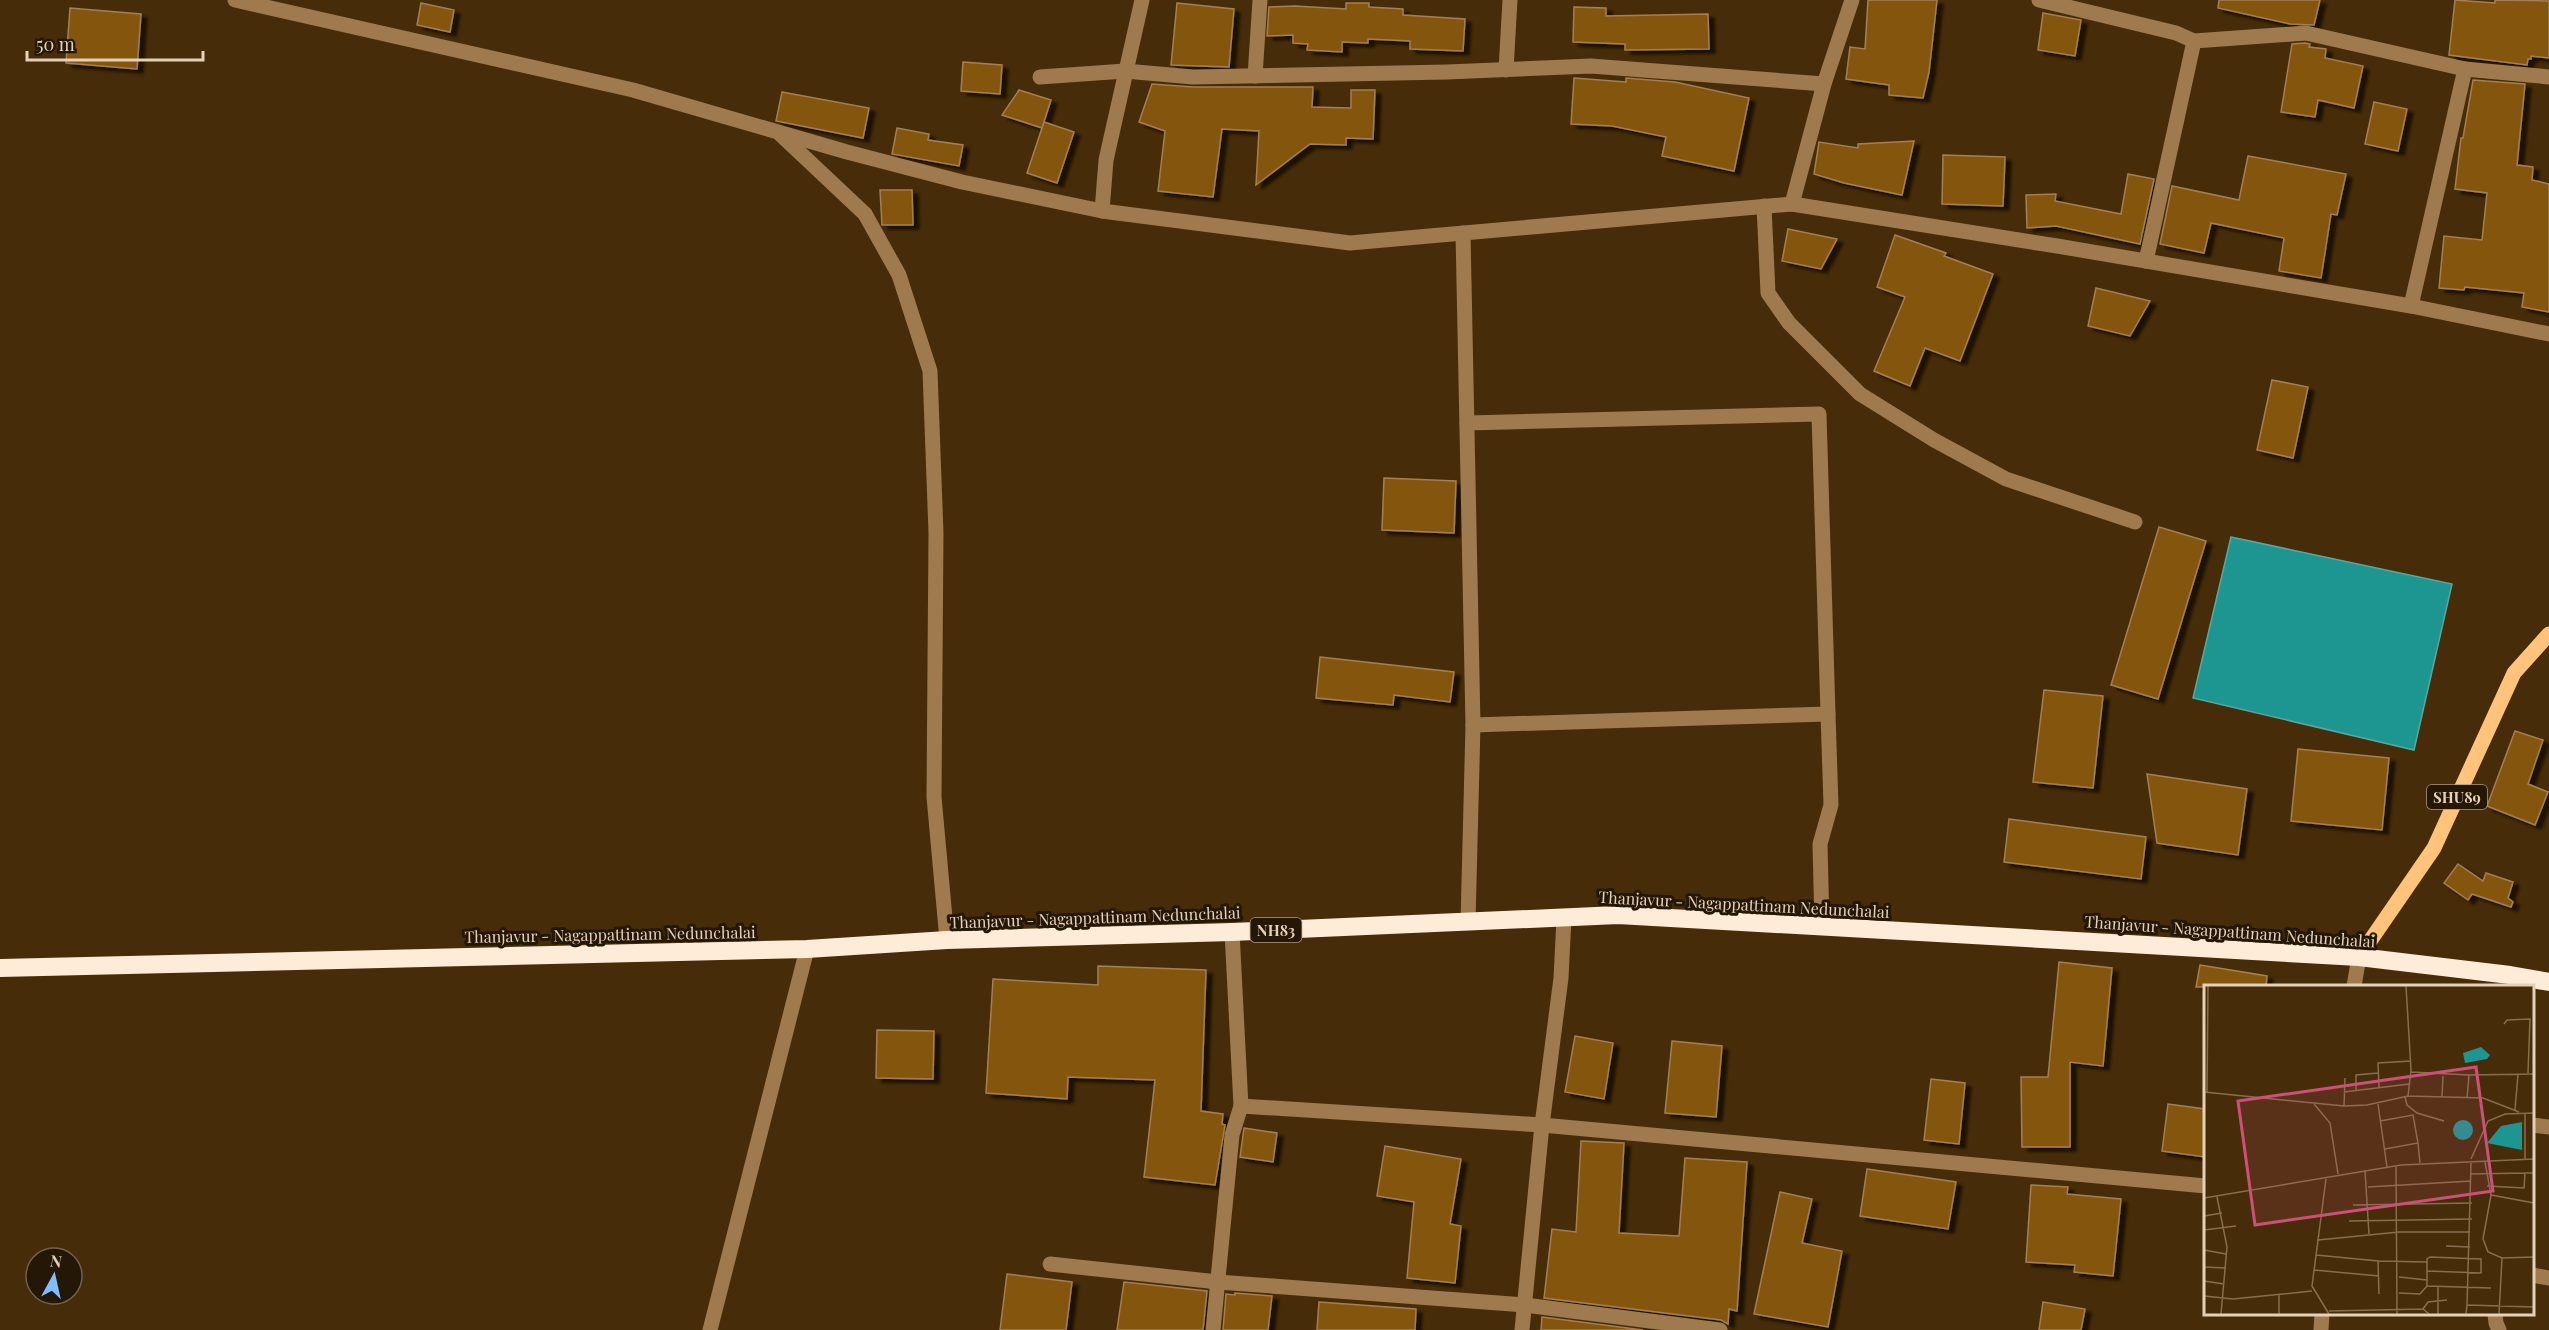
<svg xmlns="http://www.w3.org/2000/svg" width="2549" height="1330" viewBox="0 0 2549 1330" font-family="'Playfair Display',serif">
	<defs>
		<filter id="shadow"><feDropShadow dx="6" dy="4" stdDeviation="1.5" flood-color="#0009"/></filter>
	</defs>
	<rect width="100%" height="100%" fill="#462c08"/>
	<path fill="#1d9692" stroke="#59a89e" stroke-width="1.5" d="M 2231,537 L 2452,584 L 2414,750 L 2193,698 Z"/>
	<g fill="#83550f" stroke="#a47f52" stroke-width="1.5" filter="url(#shadow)">
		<path d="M 1868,0 L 1937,0 L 1929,72 L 1923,98 L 1889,95 L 1889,85 L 1846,79 L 1850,47 L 1865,49 Z"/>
		<path d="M 2219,0 L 2320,0 L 2314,25 L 2290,24 L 2218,8 Z"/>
		<path d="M 2455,0 L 2495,3 L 2495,0 L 2549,1 L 2549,58 L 2531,56 L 2531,59 L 2528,59 L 2527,65 L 2449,55 Z"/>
		<path d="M 421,3 L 454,10 L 450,32 L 417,25 Z"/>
		<path d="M 1177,3 L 1234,9 L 1229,67 L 1171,65 Z"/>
		<path d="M 1346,3 L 1369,3 L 1369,7 L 1403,9 L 1403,15 L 1465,19 L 1463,51 L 1410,49 L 1410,41 L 1368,39 L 1368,43 L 1342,42 L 1342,52 L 1307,50 L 1308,44 L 1293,43 L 1293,35 L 1267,36 L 1269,7 L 1295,6 L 1346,9 Z"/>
		<path d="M 1574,7 L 1606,8 L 1606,16 L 1708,14 L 1709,49 L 1625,50 L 1625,44 L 1573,42 Z"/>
		<path d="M 70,8 L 141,14 L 137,69 L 66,63 Z"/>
		<path d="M 2043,13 L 2081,20 L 2075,56 L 2038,50 Z"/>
		<path d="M 2305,43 L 2310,44 L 2309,47 L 2326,49 L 2325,58 L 2363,66 L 2354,108 L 2318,100 L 2315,117 L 2281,112 L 2292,44 Z"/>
		<path d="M 963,62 L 1002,65 L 1000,94 L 961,91 Z"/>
		<path d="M 1574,78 L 1626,82 L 1626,78 L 1675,82 L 1749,98 L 1734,171 L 1662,156 L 1666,137 L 1612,126 L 1571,124 Z"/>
		<path d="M 2473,80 L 2525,84 L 2517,165 L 2533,167 L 2532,180 L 2549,184 L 2549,312 L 2522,307 L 2524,293 L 2465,287 L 2464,290 L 2439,288 L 2444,236 L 2482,240 L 2487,193 L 2455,189 L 2461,138 L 2463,138 Z"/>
		<path d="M 1152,84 L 1193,87 L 1313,87 L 1312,107 L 1351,108 L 1351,90 L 1375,90 L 1373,139 L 1346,138 L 1346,145 L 1310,144 L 1256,185 L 1259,131 L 1222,129 L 1213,197 L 1158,191 L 1165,131 L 1139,122 Z"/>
		<path d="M 1019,90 L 1051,100 L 1042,128 L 1002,115 Z"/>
		<path d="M 782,92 L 869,108 L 863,138 L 776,121 Z"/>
		<path d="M 2374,102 L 2407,109 L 2398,151 L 2365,144 Z"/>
		<path d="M 1044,122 L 1074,132 L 1057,183 L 1027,173 Z"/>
		<path d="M 897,128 L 929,134 L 928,140 L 963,145 L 959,166 L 892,154 Z"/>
		<path d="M 1914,141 L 1902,195 L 1844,183 L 1814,174 L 1819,142 L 1858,148 L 1858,144 Z"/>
		<path d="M 1943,155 L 2005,157 L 2003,206 L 1942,204 Z"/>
		<path d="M 2248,156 L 2346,174 L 2337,215 L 2331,214 L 2321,278 L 2279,271 L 2284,238 L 2211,223 L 2204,253 L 2160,244 L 2172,186 L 2239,200 Z"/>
		<path d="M 2128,174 L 2154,179 L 2140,244 L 2056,226 L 2027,228 L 2026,195 L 2056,194 L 2055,201 L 2121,214 Z"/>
		<path d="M 880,190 L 912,190 L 913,225 L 882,225 Z"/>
		<path d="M 1788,229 L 1837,239 L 1821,269 L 1782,261 Z"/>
		<path d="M 1895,235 L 1946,253 L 1944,256 L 1993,274 L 1960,361 L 1925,348 L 1910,386 L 1874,371 L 1905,297 L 1877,287 Z"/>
		<path d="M 2096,288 L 2150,301 L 2130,336 L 2088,326 Z"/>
		<path d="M 2272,380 L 2308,387 L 2293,458 L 2257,450 Z"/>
		<path d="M 1384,478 L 1456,481 L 1454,533 L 1382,530 Z"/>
		<path d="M 2159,527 L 2206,541 L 2158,699 L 2111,685 Z"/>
		<path d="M 1320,657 L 1454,672 L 1450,702 L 1394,695 L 1393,705 L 1316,698 Z"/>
		<path d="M 2044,690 L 2103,696 L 2093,788 L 2033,782 Z"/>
		<path d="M 2515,731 L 2543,740 L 2528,784 L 2548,792 L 2535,825 L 2487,806 Z"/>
		<path d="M 2298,749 L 2389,758 L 2382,830 L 2291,821 Z"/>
		<path d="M 2147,774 L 2247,789 L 2238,855 L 2157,843 Z"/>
		<path d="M 2009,819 L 2146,837 L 2141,879 L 2004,862 Z"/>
		<path d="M 2458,864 L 2483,881 L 2486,873 L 2513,882 L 2508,898 L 2513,902 L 2511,907 L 2472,894 L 2468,900 L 2444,883 Z"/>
		<path d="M 2059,962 L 2112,968 L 2103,1066 L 2070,1062 L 2070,1147 L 2022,1147 L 2021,1077 L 2048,1077 Z"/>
		<path d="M 2200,965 L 2267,976 L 2266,987 L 2196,987 Z"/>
		<path d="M 1098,966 L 1206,970 L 1201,1111 L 1223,1114 L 1222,1124 L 1225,1125 L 1215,1185 L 1144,1177 L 1155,1080 L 1068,1077 L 1067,1099 L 986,1093 L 993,979 L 1098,985 Z"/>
		<path d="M 877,1030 L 934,1031 L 933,1079 L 876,1078 Z"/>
		<path d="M 1575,1036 L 1613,1043 L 1604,1099 L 1565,1092 Z"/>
		<path d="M 1672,1041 L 1722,1046 L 1716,1117 L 1665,1113 Z"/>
		<path d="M 1931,1079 L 1965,1083 L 1959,1144 L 1924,1140 Z"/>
		<path d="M 2168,1104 L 2205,1109 L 2205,1157 L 2162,1151 Z"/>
		<path d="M 1244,1128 L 1277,1133 L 1273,1162 L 1240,1157 Z"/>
		<path d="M 1581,1141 L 1624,1143 L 1619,1233 L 1679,1236 L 1685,1158 L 1747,1162 L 1737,1311 L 1729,1309 L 1728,1324 L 1721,1320 L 1544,1298 L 1552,1229 L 1576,1232 Z"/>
		<path d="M 1385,1146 L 1461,1159 L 1450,1224 L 1461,1226 L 1455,1283 L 1407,1278 L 1414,1202 L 1377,1196 Z"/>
		<path d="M 1867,1169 L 1956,1182 L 1948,1229 L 1860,1216 Z"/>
		<path d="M 2031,1185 L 2068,1187 L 2067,1194 L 2121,1199 L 2113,1276 L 2074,1272 L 2075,1265 L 2026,1262 Z"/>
		<path d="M 1780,1192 L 1812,1199 L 1802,1243 L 1842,1251 L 1828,1327 L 1754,1314 Z"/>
		<path d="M 1007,1274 L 1072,1282 L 1066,1330 L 1000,1330 Z"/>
		<path d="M 1124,1282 L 1207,1291 L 1203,1330 L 1117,1330 Z"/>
		<path d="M 1235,1293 L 1272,1296 L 1268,1330 L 1223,1330 L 1226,1294 L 1235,1295 Z"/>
		<path d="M 1319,1302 L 1416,1309 L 1415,1330 L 1317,1330 Z"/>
		<path d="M 2043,1302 L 2085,1309 L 2081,1330 L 2039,1330 Z"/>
		<path d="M 1542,1317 L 1643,1330 L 1541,1330 Z"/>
	</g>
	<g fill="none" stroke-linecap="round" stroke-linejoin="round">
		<g stroke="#9e7a4e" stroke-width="15">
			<path d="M 235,0 L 633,90 L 847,152 L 962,182 L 1102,211 L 1350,243 L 1792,204 L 2057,246 L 2411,306 L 2549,334"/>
			<path d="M 2039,0 L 2176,33 L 2194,41 L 2306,33 L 2465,69"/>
			<path d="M 1506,70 L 1510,0"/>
			<path d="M 1255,76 L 1260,0"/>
			<path d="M 1040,77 L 1125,71 L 1193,77 L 1447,72 L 1591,66 L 1824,84"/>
			<path d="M 780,134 L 865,214 L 899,275 L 930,371 L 936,533 L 934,797 L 947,940"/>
			<path d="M 1792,204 L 1824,84 L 1852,0"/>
			<path d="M 1764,206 L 1768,293 L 1789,323 L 1860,394 L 1934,440 L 2006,479 L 2135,522"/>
			<path d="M 1102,211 L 1106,160 L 1142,0"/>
			<path d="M 1463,233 L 1473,725 L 1468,922"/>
			<path d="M 2146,261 L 2194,41"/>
			<path d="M 2411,306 L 2465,69 L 2549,77"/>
			<path d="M 1467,423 L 1819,414 L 1828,714 L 1473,725"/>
			<path d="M 1822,926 L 1820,844 L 1831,805 L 1828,714"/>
			<path d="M 2354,986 L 2359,957"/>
			<path d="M 1241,1106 L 1542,1125 L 2206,1186"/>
			<path d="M 2532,1125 L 2549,1127"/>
			<path d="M 1050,1264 L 1218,1282 L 1525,1305 L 1720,1330"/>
			<path d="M 2532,1275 L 2549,1278"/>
			<path d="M 2495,1314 L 2496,1323 L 2499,1330"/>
			<path d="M 710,1330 L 807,949"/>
			<path d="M 1213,1330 L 1232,1135 L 1241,1106 L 1232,932"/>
			<path d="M 1522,1330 L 1542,1125 L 1561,978 L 1564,918"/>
			<path d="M 2321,1330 L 2322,1314"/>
		</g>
		<path stroke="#ffc37b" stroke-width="15" d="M 2359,957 L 2434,848 L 2514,673 L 2549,634"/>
		<path stroke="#feecd8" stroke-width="18" d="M 0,968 L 807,949 L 947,940 L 1232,932 L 1618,915 L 2359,957 L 2510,975 L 2549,982"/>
	</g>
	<g text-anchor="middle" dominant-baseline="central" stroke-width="6" stroke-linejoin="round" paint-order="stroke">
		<g fill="#251705" stroke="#ab9984" stroke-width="1.5">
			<rect x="2427" y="785" width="60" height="24" rx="4.5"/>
			<rect x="1250.5" y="918" width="51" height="24" rx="4.5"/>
		</g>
		<g font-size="15" font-weight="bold" fill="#e5d1ba">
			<text x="2457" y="797">SHU89</text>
			<text x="1276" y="930">NH83</text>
		</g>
		<g font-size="16" fill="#e5d1ba" stroke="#251705">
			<text transform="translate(1744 904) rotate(3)">Thanjavur - Nagappattinam Nedunchalai</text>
			<text transform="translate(1095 917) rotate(-2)">Thanjavur - Nagappattinam Nedunchalai</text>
			<text transform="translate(2230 931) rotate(4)">Thanjavur - Nagappattinam Nedunchalai</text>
			<text transform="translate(610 934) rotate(-1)">Thanjavur - Nagappattinam Nedunchalai</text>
		</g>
	</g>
	<g transform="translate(2204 985)">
		<rect width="330" height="330" fill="#462c08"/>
		<path d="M 277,62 L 286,70 L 283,74 L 261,78 L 259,68 ZM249 145a10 10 0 1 1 20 0a10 10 0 1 1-20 0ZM 318,137 L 318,165 L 283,158 L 297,141 Z" fill="#1d9692"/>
		<path fill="none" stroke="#866e4f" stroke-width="1.5" d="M 202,1 L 207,85 L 204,111M 300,39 L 303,35 L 326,34 L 324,88M 207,87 L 265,90M 175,102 L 174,78 L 207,76M 152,106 L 152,90 L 174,88M 0,107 L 140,121 L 163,120 L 204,111 L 279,113 L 315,127M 3,107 L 4,1M 140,107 L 205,99M 201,112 L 203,120 L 213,128 L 240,136M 238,112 L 239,91M 263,113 L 265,90 L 330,89M 110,119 L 126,138 L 134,189M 174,119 L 183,182M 140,121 L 141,93M 311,125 L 314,89M 321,128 L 321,174M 176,136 L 209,130 L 214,158 L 181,164M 214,158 L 216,178M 330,172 L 330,138M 267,174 L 284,136 L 301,129 L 330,128M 281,177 L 287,210M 192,182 L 193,329M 161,186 L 165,249M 266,189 L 321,188M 122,194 L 108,301 L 125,329M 283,201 L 320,203 L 321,188 L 330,188M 164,202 L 267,196M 13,212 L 23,262 L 17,329M 0,213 L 197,180 L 330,174M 330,218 L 287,210 L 279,254 L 284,267 L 298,273 L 330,272M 149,220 L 268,218M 0,231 L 18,228M 145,236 L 268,234M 0,245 L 32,241M 114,255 L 195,247 L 266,247M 242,261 L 266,262M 0,265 L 22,269M 112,270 L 174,276 L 175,309M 174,276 L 223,277M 0,282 L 22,283M 110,285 L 175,291M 195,292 L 223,295M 0,296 L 20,299M 223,301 L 287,303M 195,308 L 216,309 L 223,301 L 223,274 L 226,272 L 277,274 L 277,288 L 223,286M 75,309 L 75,329M 0,311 L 29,314 L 108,306M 263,320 L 267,178M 219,324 L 224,317 L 243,315M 125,326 L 219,324 L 225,329M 234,329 L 234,301M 262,329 L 263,320 L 330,322M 295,329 L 298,273"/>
		<path fill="#cc5078" fill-opacity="0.15" stroke="#cc5078" stroke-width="3" d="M 272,82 L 289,206 L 51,240 L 34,116 Z"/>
		<rect width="330" height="330" fill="none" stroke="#e5d1ba" stroke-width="3"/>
	</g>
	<g transform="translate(54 1276) rotate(8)"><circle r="28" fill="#251705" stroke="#72614d" stroke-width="1.5"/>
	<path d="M0-4.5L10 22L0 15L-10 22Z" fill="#82bcfa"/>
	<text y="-9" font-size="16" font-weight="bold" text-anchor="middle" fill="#e5d1ba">N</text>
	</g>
	<path d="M27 51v9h176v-9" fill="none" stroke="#e5d1ba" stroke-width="3"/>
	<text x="36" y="51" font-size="18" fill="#e5d1ba" stroke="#251705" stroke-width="4.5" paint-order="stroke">50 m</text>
</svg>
